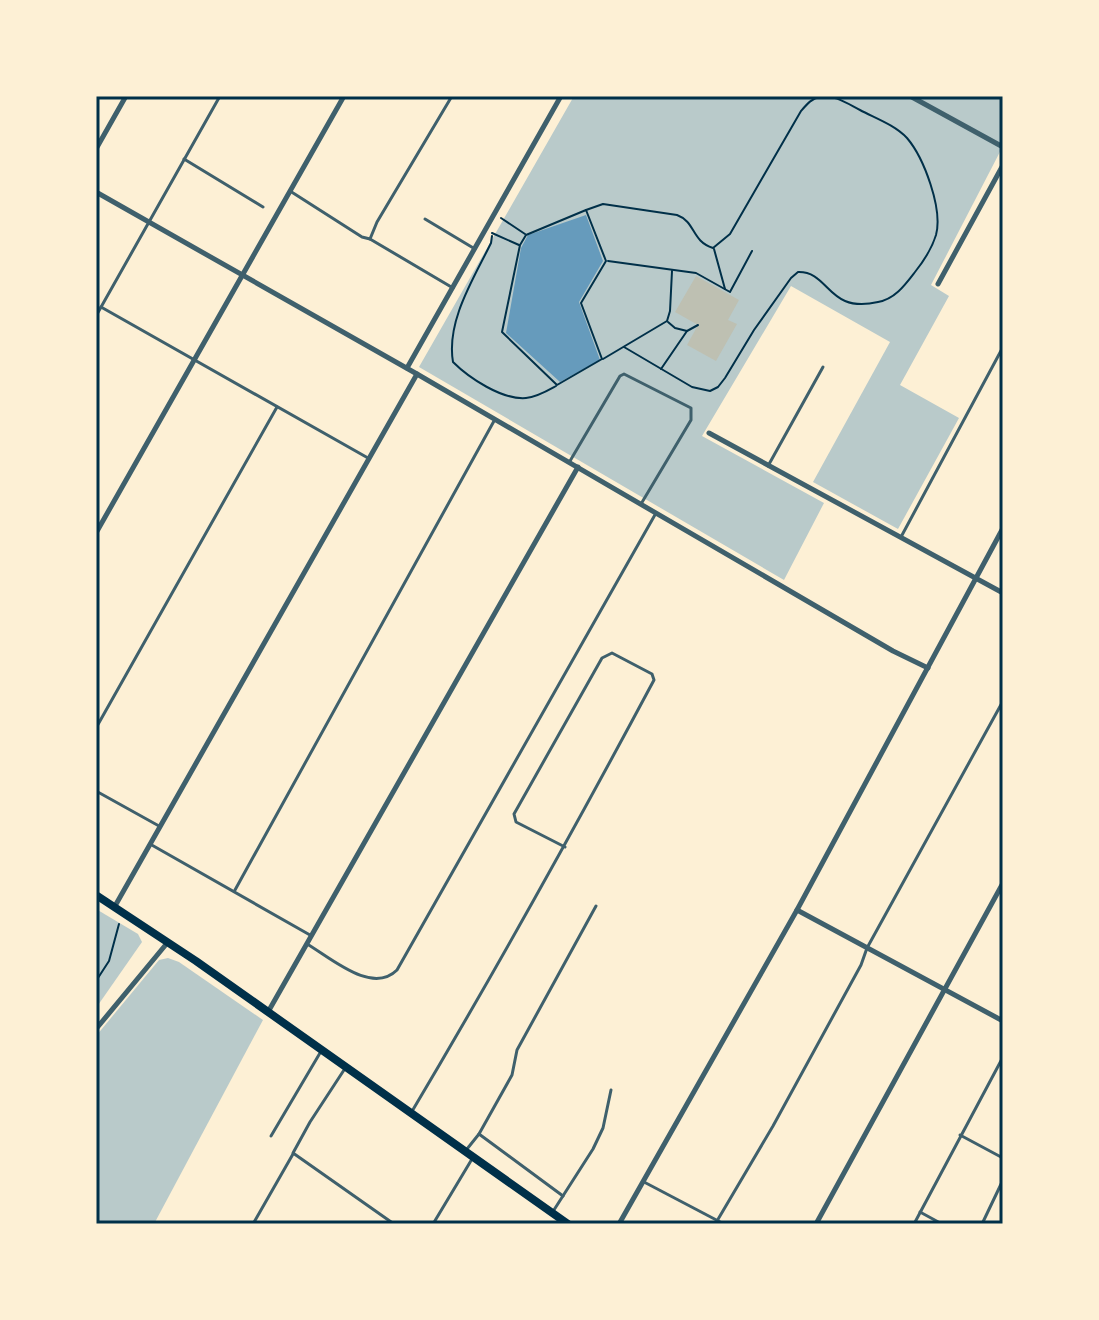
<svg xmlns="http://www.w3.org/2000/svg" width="1099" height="1320" viewBox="0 0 1099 1320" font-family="Poppins,sans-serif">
	<rect width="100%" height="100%" fill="#fdf0d5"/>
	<g fill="#b9caca">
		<path d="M 574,96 L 1003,96 L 1003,146 L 931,285 L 949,296 L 900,385 L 959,418 L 898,529 L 813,482 L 890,342 L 791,286 L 702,436 L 824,503 L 784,580 L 419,367 Z"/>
		<path d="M 96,909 L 138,934 L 142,942 L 96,1008 Z"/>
		<path d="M 168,958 L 179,962 L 263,1020 L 154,1224 L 96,1224 L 96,1036 L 159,960 Z"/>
	</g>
	<path fill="#669bbc" d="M 586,215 L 603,261 L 579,302 L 600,360 L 560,382 L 506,333 L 521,248 L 528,235 Z"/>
	<path fill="#bec0b2" d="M 696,276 L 739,300 L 728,320 L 737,324 L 716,361 L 687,345 L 698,325 L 675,312 Z"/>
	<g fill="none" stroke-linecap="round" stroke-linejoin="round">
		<g stroke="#003049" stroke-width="2">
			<path d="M 586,210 L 603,204 L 677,215 C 696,222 691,241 713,248 L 730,234 L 801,111 C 807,104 812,98 820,97 C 834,94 848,104 860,110 C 875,118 895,125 907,138 C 924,158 943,209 936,235 C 932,248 923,262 915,272 C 905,285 895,299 878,302 C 827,314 830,271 798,272 L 791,278 L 754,330 L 725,378 L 718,387 L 710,391 L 692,387 L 624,347"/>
			<path d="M 586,210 L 606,261 L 581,303 L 602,359 L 557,385 L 502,332 L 520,245 L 526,235 Z"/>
			<path d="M 501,218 L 525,234"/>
			<path d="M 492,233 L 519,245"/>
			<path d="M 492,236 L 491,243 C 474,278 446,321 453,362 C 469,378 502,400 526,398 C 537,397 547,391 556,386"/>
			<path d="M 714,249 L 725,289"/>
			<path d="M 608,261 L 696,273 L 730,292 L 752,251"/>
			<path d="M 668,322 L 675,328 L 687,331"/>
			<path d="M 603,359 L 667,321 L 670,311 L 672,271"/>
			<path d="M 661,369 L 687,331 L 698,325"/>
			<path d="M 96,981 L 109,961 L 119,924"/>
		</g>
		<g stroke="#3f606c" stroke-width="3">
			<path d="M 184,159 L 263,207"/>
			<path d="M 290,191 L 362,237 L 370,239 L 377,222 L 452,96"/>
			<path d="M 425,219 L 475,249"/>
			<path d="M 370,239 L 453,288"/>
			<path d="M 101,307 L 368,458"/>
			<path d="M 96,316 L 220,96"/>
			<path d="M 570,461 L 620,376 L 624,374 L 691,408 L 691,420 L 641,504"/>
			<path d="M 768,466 L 823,367"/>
			<path d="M 901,537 L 1003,347"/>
			<path d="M 96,728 L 277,407"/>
			<path d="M 96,791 L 159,826"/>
			<path d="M 150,844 L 310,935"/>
			<path d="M 235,890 L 494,421"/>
			<path d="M 307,944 C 331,958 372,995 397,970 L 656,513"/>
			<path d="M 344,1070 L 310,1122 L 293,1153 L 394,1224"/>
			<path d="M 411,1113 C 496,970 576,826 654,680 L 652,674 L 612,653 L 602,658 L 514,814 L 516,822 L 565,847"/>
			<path d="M 479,1134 L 512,1075 L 517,1050 L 596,906"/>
			<path d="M 960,1135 L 1001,1157 L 1003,1162"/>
			<path d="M 271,1136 L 320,1053"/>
			<path d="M 467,1149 L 479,1134 L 563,1196"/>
			<path d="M 644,1182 L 724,1224"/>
			<path d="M 920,1212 L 942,1224"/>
			<path d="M 552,1213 L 593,1149 L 603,1128 L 611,1090"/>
			<path d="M 717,1221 L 773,1126 L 861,965 L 867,948 L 1003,701"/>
			<path d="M 253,1224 L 293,1154"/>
			<path d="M 433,1224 L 472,1159"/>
			<path d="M 914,1224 L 1003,1057"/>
			<path d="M 982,1224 L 1003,1180"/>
		</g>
		<g stroke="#3f606c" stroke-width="5">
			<path d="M 910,96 L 1003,147"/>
			<path d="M 96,149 L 126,96"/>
			<path d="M 96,192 L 417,374 L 893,651 L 928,668"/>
			<path d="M 938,284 L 1003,165"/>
			<path d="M 407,368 L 561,96"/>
			<path d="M 709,433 L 1003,593"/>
			<path d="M 96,533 L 344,96"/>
			<path d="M 115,906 L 417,374"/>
			<path d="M 797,910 L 1003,1021"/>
			<path d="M 268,1012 L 578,467"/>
			<path d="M 96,1029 L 168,942"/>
			<path d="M 619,1224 L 797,910 L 1003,528"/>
			<path d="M 816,1224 L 1003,883"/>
		</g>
		<path stroke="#003049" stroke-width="8" d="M 96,895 L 196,961 L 568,1224"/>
	</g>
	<rect width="1099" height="1320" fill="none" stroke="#fdf0d5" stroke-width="196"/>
	<rect x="98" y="98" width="903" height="1124" fill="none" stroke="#003049" stroke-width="3"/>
</svg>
